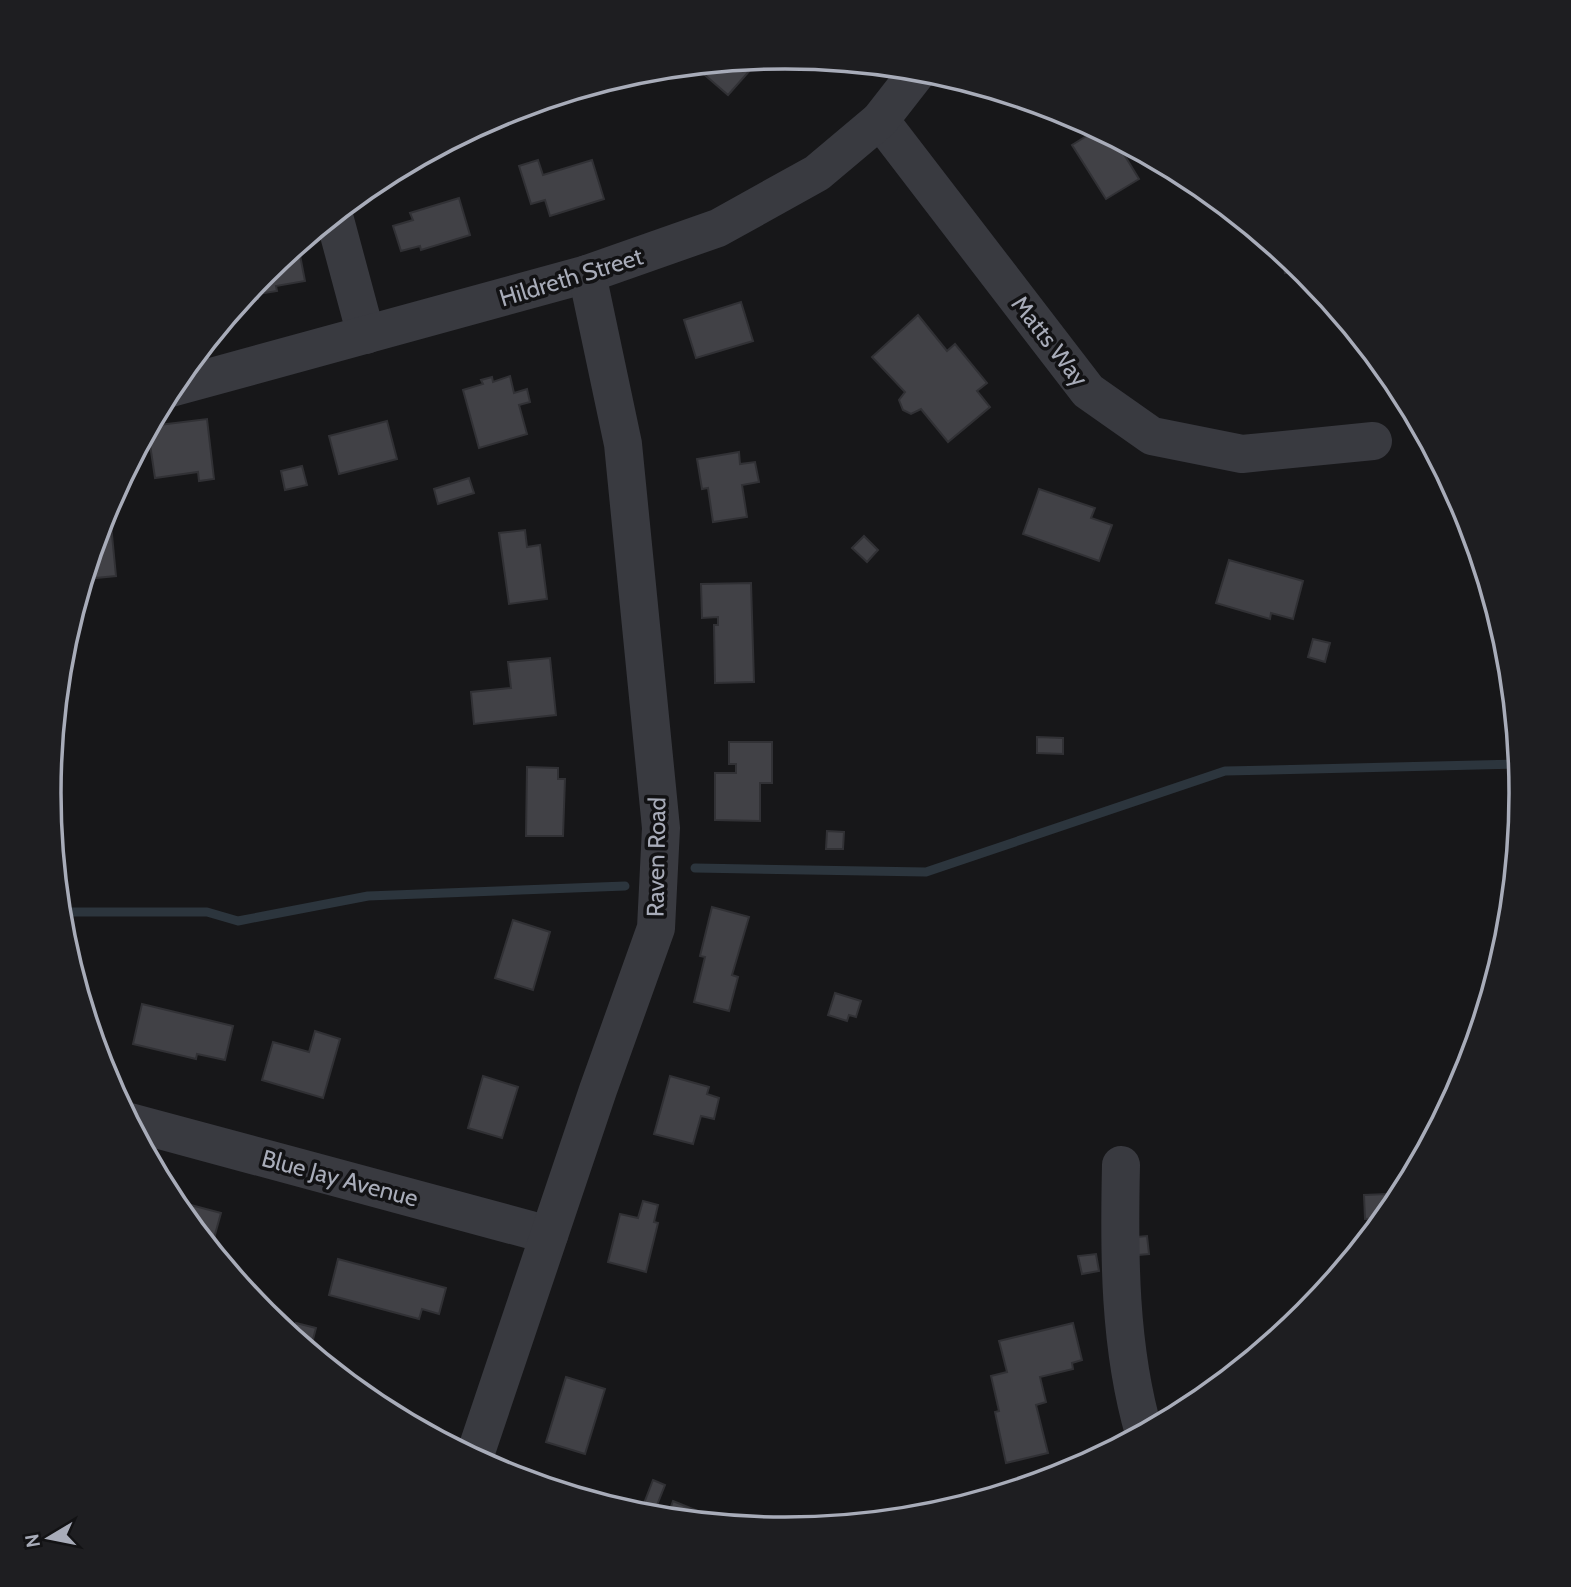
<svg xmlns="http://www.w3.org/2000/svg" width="1571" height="1587" viewBox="0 0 1571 1587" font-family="Cabin,sans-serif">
	<rect width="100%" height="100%" fill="#171719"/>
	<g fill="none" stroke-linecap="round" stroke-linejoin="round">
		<g stroke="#2c353d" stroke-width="9">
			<path d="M 695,868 L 926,872 L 1225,771 L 1519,764"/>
			<path d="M 61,912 L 207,912 L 238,921 L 368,896 L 625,886"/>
		</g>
	</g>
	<g fill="#414146" stroke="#313135" stroke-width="2">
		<path d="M 759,60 L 728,95 L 698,69 L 701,65 Z"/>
		<path d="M 1098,129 L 1114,138 L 1139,179 L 1106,199 L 1072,145 Z"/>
		<path d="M 538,160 L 543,175 L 592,160 L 604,199 L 550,216 L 545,200 L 531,204 L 519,166 Z"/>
		<path d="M 459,198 L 470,235 L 421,250 L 420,246 L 401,251 L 393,226 L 413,220 L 410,213 Z"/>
		<path d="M 298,245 L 305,281 L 276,286 L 277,291 L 258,294 L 258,299 L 248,301 L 248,296 L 245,297 L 265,272 Z"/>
		<path d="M 1281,252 L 1303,270 L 1285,273 Z"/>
		<path d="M 741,302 L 753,341 L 696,358 L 684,320 Z"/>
		<path d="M 918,315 L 947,351 L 955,344 L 987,383 L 977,391 L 990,407 L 948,442 L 921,409 L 911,414 L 903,410 L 899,400 L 905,392 L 872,357 Z"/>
		<path d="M 510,376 L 514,393 L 527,389 L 530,402 L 519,405 L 527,434 L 479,448 L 463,390 L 483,384 L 481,380 L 492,377 L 493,382 Z"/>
		<path d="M 207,419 L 214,479 L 199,481 L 198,472 L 155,478 L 148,431 L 151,426 Z"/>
		<path d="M 387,421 L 397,459 L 339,474 L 329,436 Z"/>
		<path d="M 739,452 L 740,464 L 755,462 L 759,482 L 742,485 L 747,517 L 713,522 L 708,488 L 702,489 L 697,459 Z"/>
		<path d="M 302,466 L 307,485 L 285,490 L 281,471 Z"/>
		<path d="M 469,478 L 474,493 L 438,504 L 434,489 Z"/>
		<path d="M 1039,489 L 1095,508 L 1091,518 L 1112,525 L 1099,561 L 1023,534 Z"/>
		<path d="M 109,504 L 116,576 L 85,579 L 105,511 Z"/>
		<path d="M 525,530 L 527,547 L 540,545 L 547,599 L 509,604 L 499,533 Z"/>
		<path d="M 864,536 L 878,550 L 867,562 L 852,548 Z"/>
		<path d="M 1229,560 L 1303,581 L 1293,619 L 1271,613 L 1270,619 L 1216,603 Z"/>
		<path d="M 751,583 L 754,682 L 715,683 L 714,625 L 718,625 L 718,617 L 702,618 L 701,584 Z"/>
		<path d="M 1313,639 L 1330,643 L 1325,662 L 1308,657 Z"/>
		<path d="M 550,658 L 556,715 L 474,724 L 471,692 L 511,688 L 508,662 Z"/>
		<path d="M 1037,737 L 1063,738 L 1063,754 L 1037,753 Z"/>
		<path d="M 729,742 L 772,742 L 772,783 L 760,783 L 760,821 L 715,820 L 715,773 L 736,773 L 736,764 L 729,764 Z"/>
		<path d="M 527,767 L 558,768 L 558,779 L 565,779 L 563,836 L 526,836 Z"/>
		<path d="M 827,831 L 844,832 L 843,849 L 826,849 Z"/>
		<path d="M 712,907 L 749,917 L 732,975 L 738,977 L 729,1011 L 694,1002 L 705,957 L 700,956 Z"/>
		<path d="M 513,920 L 550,932 L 533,990 L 495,978 Z"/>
		<path d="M 835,993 L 861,1001 L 856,1017 L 849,1015 L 847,1021 L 828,1015 Z"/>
		<path d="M 142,1004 L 233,1026 L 225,1060 L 197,1054 L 196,1059 L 133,1044 Z"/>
		<path d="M 315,1031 L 340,1039 L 323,1098 L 262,1080 L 273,1042 L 309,1052 Z"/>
		<path d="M 483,1076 L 518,1087 L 502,1138 L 468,1128 Z"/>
		<path d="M 670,1076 L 709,1087 L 707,1094 L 719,1098 L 714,1119 L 701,1116 L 693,1144 L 654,1134 Z"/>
		<path d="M 1387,1194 L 1388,1215 L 1385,1218 L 1365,1219 L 1364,1195 Z"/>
		<path d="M 172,1200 L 221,1213 L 211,1249 L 173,1202 Z"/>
		<path d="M 643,1201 L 658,1205 L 654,1222 L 658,1223 L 646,1272 L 608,1262 L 620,1214 L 638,1218 Z"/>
		<path d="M 1147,1236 L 1149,1254 L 1127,1256 L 1125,1238 Z"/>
		<path d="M 1096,1254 L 1099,1271 L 1082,1274 L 1078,1256 Z"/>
		<path d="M 338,1259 L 446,1288 L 439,1314 L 422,1309 L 419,1319 L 329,1295 Z"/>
		<path d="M 296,1323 L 316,1328 L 311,1347 L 301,1344 L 292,1337 Z"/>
		<path d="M 1073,1323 L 1082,1360 L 1072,1363 L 1073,1369 L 1040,1377 L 1046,1402 L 1036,1405 L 1048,1453 L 1006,1463 L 995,1412 L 999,1411 L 991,1376 L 1007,1372 L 999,1341 Z"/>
		<path d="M 566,1377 L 605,1389 L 585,1454 L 546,1442 Z"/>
		<path d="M 1111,1445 L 1112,1450 L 1084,1465 L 1081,1455 Z"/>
		<path d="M 653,1480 L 665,1485 L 655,1510 L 643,1506 Z"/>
		<path d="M 673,1501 L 732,1525 L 667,1518 Z"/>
	</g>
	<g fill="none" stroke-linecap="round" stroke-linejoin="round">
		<g stroke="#393a40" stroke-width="38">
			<path d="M 880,120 L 1088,391 L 1152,436 L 1242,454 L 1373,441"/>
			<path d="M 334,216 L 366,335"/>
			<path d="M 171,388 L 587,274 L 718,228 L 817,173 L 880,120 L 919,70"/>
			<path d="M 130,1122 L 549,1235"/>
			<path d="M 1121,1165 C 1119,1254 1119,1347 1144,1433"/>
			<path d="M 474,1458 L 598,1090 L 656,928 L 661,828 L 623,444 L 587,274"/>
		</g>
	</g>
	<g text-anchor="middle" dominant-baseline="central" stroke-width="7" stroke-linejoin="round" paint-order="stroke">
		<g font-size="24" fill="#a8acb9" stroke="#121214">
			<text transform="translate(571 277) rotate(-17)">Hildreth Street</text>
			<text transform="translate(1050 341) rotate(52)">Matts Way</text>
			<text transform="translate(656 857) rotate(-89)">Raven Road</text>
			<text transform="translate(340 1178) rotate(15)">Blue Jay Avenue</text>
		</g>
	</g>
	<path d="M0 0H1571V1587H0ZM61 793a724 724 0 1 1 1448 0a724 724 0 1 1-1448 0Z" fill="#1e1e21" fill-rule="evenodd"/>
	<path fill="none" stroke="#a8acb9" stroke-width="3.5" d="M61 793a724 724 0 1 1 1448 0a724 724 0 1 1-1448 0Z"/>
	<g transform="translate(49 1538) rotate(260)" stroke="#121214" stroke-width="5" paint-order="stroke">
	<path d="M0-5L12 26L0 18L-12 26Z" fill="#a8acb9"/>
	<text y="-10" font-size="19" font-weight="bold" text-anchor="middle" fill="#a8acb9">N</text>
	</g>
</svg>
